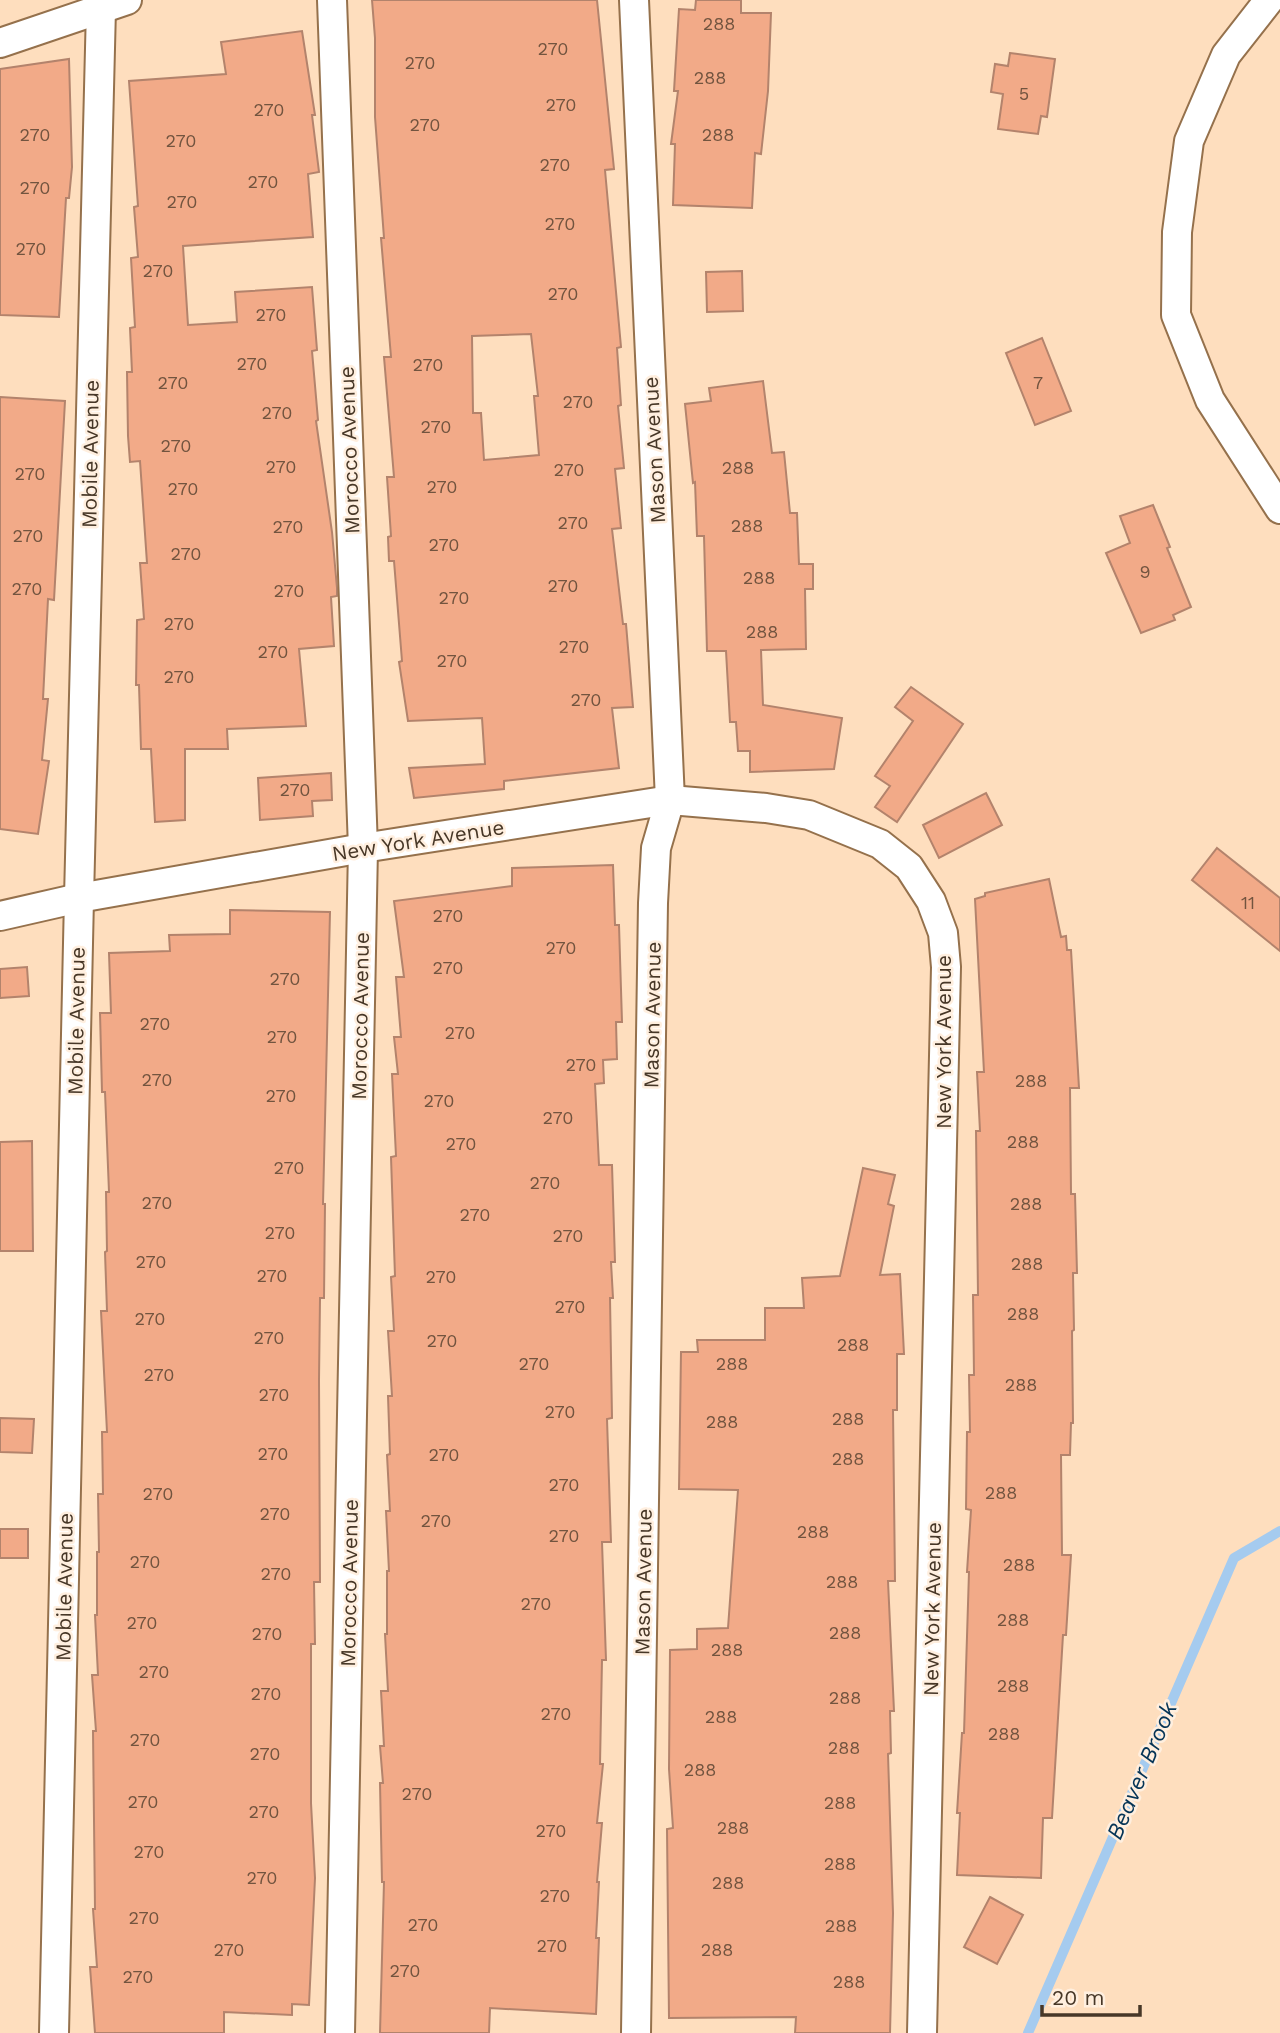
<svg xmlns="http://www.w3.org/2000/svg" width="1280" height="2033" viewBox="0 0 1280 2033" font-family="'Work Sans',sans-serif">
	<rect width="100%" height="100%" fill="#fedebe"/>
	<g fill="none" stroke-linecap="round" stroke-linejoin="round">
		<path stroke="#a5cbef" stroke-width="10" d="M 1028,2033 L 1234,1558 L 1280,1531"/>
	</g>
	<g fill="#f2aa88" stroke="#b3836c" stroke-width="2" fill-rule="evenodd">
		<path d="M 372,0 L 597,0 L 614,169 L 605,170 L 621,347 L 617,348 L 621,405 L 618,406 L 624,468 L 615,469 L 621,528 L 612,529 L 623,624 L 626,624 L 633,707 L 612,708 L 619,768 L 504,781 L 504,789 L 414,798 L 409,768 L 485,764 L 482,718 L 408,721 L 399,662 L 402,661 L 394,561 L 389,561 L 388,537 L 391,536 L 387,477 L 394,477 L 384,357 L 391,357 L 381,238 L 384,238 L 375,117 L 375,38 ZM 531,334 L 538,396 L 534,396 L 539,455 L 484,460 L 481,413 L 473,413 L 472,336 Z"/>
		<path d="M 696,0 L 741,0 L 741,13 L 771,13 L 768,91 L 761,154 L 755,153 L 752,208 L 673,205 L 675,144 L 671,144 L 678,91 L 674,91 L 679,9 L 695,10 Z"/>
		<path d="M 302,31 L 315,115 L 312,115 L 319,172 L 308,174 L 313,237 L 183,246 L 188,325 L 237,322 L 235,292 L 312,287 L 317,350 L 312,351 L 318,420 L 316,421 L 332,532 L 337,588 L 337,596 L 331,597 L 334,646 L 299,649 L 306,726 L 227,729 L 228,749 L 185,749 L 185,820 L 155,822 L 151,749 L 141,749 L 139,685 L 136,685 L 137,620 L 144,619 L 140,563 L 147,563 L 140,461 L 130,462 L 128,436 L 127,372 L 132,372 L 130,328 L 135,327 L 131,258 L 138,257 L 134,207 L 138,206 L 129,81 L 226,74 L 221,42 Z"/>
		<path d="M 1010,53 L 1055,59 L 1047,117 L 1041,116 L 1038,134 L 998,129 L 1003,94 L 991,92 L 995,64 L 1008,66 Z"/>
		<path d="M 69,59 L 72,167 L 69,198 L 66,198 L 59,317 L 0,315 L 0,69 Z"/>
		<path d="M 742,271 L 743,311 L 707,312 L 706,272 Z"/>
		<path d="M 1042,338 L 1071,411 L 1035,425 L 1006,353 Z"/>
		<path d="M 763,381 L 772,453 L 784,452 L 790,513 L 797,513 L 799,564 L 813,564 L 813,589 L 805,589 L 806,649 L 761,650 L 763,705 L 842,718 L 834,769 L 750,772 L 750,751 L 738,751 L 736,722 L 730,722 L 726,651 L 707,651 L 704,536 L 697,536 L 695,482 L 693,483 L 685,404 L 711,401 L 709,388 Z"/>
		<path d="M 0,397 L 65,401 L 54,600 L 48,599 L 43,699 L 48,699 L 42,760 L 49,761 L 38,834 L 0,829 Z"/>
		<path d="M 1153,505 L 1170,547 L 1167,548 L 1191,607 L 1173,615 L 1175,620 L 1141,633 L 1106,553 L 1130,543 L 1120,516 Z"/>
		<path d="M 911,687 L 963,724 L 897,822 L 875,807 L 890,786 L 875,776 L 913,721 L 895,707 Z"/>
		<path d="M 331,773 L 332,800 L 312,801 L 313,816 L 260,820 L 258,778 Z"/>
		<path d="M 986,793 L 1002,825 L 939,858 L 923,825 Z"/>
		<path d="M 1217,848 L 1280,898 L 1280,951 L 1192,880 Z"/>
		<path d="M 613,865 L 615,925 L 619,925 L 622,1022 L 616,1022 L 617,1059 L 603,1060 L 604,1083 L 595,1084 L 599,1165 L 612,1165 L 615,1262 L 611,1262 L 613,1298 L 610,1298 L 612,1418 L 607,1419 L 611,1542 L 602,1542 L 606,1660 L 602,1660 L 600,1764 L 603,1764 L 597,1823 L 602,1823 L 597,1882 L 599,1882 L 596,1938 L 599,1938 L 596,2014 L 490,2008 L 489,2033 L 380,2033 L 384,1882 L 382,1882 L 380,1783 L 383,1783 L 380,1746 L 384,1746 L 381,1691 L 388,1691 L 385,1634 L 387,1634 L 387,1571 L 389,1571 L 386,1511 L 390,1511 L 387,1455 L 390,1454 L 388,1396 L 392,1396 L 388,1331 L 394,1331 L 391,1277 L 395,1276 L 391,1157 L 396,1156 L 392,1074 L 398,1074 L 394,1037 L 401,1037 L 396,977 L 404,977 L 394,901 L 512,886 L 512,868 Z"/>
		<path d="M 1049,879 L 1061,937 L 1066,936 L 1067,950 L 1071,950 L 1079,1088 L 1070,1088 L 1071,1194 L 1075,1194 L 1077,1273 L 1073,1273 L 1074,1330 L 1072,1331 L 1073,1423 L 1071,1423 L 1070,1455 L 1061,1455 L 1062,1555 L 1071,1555 L 1066,1635 L 1063,1635 L 1052,1818 L 1043,1818 L 1041,1878 L 957,1875 L 960,1813 L 957,1813 L 962,1733 L 964,1733 L 969,1572 L 967,1572 L 971,1510 L 966,1509 L 967,1432 L 970,1432 L 969,1375 L 974,1375 L 973,1295 L 978,1295 L 976,1131 L 980,1131 L 977,1072 L 984,1072 L 975,899 L 985,896 L 985,893 Z"/>
		<path d="M 230,910 L 330,912 L 323,1204 L 325,1204 L 324,1298 L 320,1298 L 319,1380 L 320,1582 L 314,1582 L 315,1644 L 311,1644 L 311,1803 L 315,1878 L 309,2005 L 292,2004 L 292,2015 L 224,2012 L 224,2033 L 95,2033 L 90,1967 L 97,1967 L 93,1909 L 95,1909 L 93,1731 L 96,1731 L 92,1675 L 98,1675 L 95,1615 L 97,1615 L 97,1552 L 99,1552 L 98,1494 L 103,1494 L 102,1432 L 107,1432 L 101,1311 L 107,1311 L 105,1252 L 107,1251 L 106,1192 L 109,1192 L 105,1092 L 102,1092 L 100,1013 L 111,1013 L 109,953 L 170,951 L 169,935 L 230,934 Z"/>
		<path d="M 27,967 L 29,996 L 0,998 L 0,969 Z"/>
		<path d="M 32,1141 L 33,1251 L 0,1251 L 0,1142 Z"/>
		<path d="M 863,1168 L 895,1175 L 888,1204 L 894,1206 L 880,1275 L 900,1274 L 904,1354 L 897,1354 L 897,1410 L 893,1410 L 895,1581 L 888,1581 L 894,1711 L 890,1711 L 891,1753 L 888,1754 L 893,1913 L 890,2033 L 795,2033 L 796,2017 L 669,2018 L 667,1829 L 673,1828 L 669,1769 L 670,1650 L 697,1649 L 697,1629 L 728,1628 L 738,1490 L 679,1489 L 681,1352 L 698,1352 L 697,1340 L 765,1340 L 765,1308 L 804,1308 L 802,1278 L 840,1276 Z"/>
		<path d="M 0,1418 L 34,1419 L 32,1453 L 0,1452 Z"/>
		<rect x="0" y="1529" width="28" height="29"/>
		<path d="M 990,1897 L 1023,1915 L 997,1964 L 964,1947 Z"/>
	</g>
	<g fill="none" stroke-linecap="round" stroke-linejoin="round">
		<defs>
			<g id="minor">
				<path d="M 332,0 L 363,848 L 340,2033"/>
				<path d="M 634,0 L 670,800 L 656,848 L 653,903 L 636,2033"/>
				<path d="M 1269,0 L 1226,55 L 1189,141 L 1177,232 L 1176,315 L 1210,400 L 1280,509"/>
				<path d="M 0,43 L 127,0"/>
				<path d="M 0,916 L 79,898 L 363,848 L 670,800 L 766,808 L 809,815 L 880,844 L 909,867 L 931,901 L 943,933 L 946,967 L 922,2033"/>
				<path d="M 54,2033 L 79,898 L 101,8"/>
			</g>
		</defs>
		<use href="#minor" stroke="#95714c" stroke-width="32"/>
		<use href="#minor" stroke="#fff" stroke-width="28"/>
	</g>
	<g text-anchor="middle" dominant-baseline="central" stroke-width="5" stroke-linejoin="round" paint-order="stroke">
		<g font-size="18" fill="#72543f">
			<text x="719" y="23">288</text>
			<text x="553" y="48">270</text>
			<text x="420" y="62">270</text>
			<text x="710" y="77">288</text>
			<text x="1024" y="93">5</text>
			<text x="561" y="104">270</text>
			<text x="269" y="109">270</text>
			<text x="425" y="124">270</text>
			<text x="35" y="134">270</text>
			<text x="718" y="134">288</text>
			<text x="181" y="140">270</text>
			<text x="555" y="164">270</text>
			<text x="263" y="181">270</text>
			<text x="35" y="187">270</text>
			<text x="182" y="201">270</text>
			<text x="560" y="223">270</text>
			<text x="31" y="248">270</text>
			<text x="158" y="270">270</text>
			<text x="563" y="293">270</text>
			<text x="271" y="314">270</text>
			<text x="252" y="363">270</text>
			<text x="428" y="364">270</text>
			<text x="173" y="382">270</text>
			<text x="1038" y="382">7</text>
			<text x="578" y="401">270</text>
			<text x="277" y="412">270</text>
			<text x="436" y="426">270</text>
			<text x="176" y="445">270</text>
			<text x="281" y="466">270</text>
			<text x="738" y="467">288</text>
			<text x="569" y="469">270</text>
			<text x="30" y="473">270</text>
			<text x="442" y="486">270</text>
			<text x="183" y="488">270</text>
			<text x="573" y="522">270</text>
			<text x="747" y="525">288</text>
			<text x="288" y="526">270</text>
			<text x="28" y="535">270</text>
			<text x="444" y="544">270</text>
			<text x="186" y="553">270</text>
			<text x="1145" y="571">9</text>
			<text x="759" y="577">288</text>
			<text x="563" y="585">270</text>
			<text x="27" y="588">270</text>
			<text x="289" y="590">270</text>
			<text x="454" y="597">270</text>
			<text x="179" y="623">270</text>
			<text x="762" y="631">288</text>
			<text x="574" y="646">270</text>
			<text x="273" y="651">270</text>
			<text x="452" y="660">270</text>
			<text x="179" y="676">270</text>
			<text x="586" y="699">270</text>
			<text x="295" y="789">270</text>
			<text x="1248" y="902">11</text>
			<text x="448" y="915">270</text>
			<text x="561" y="947">270</text>
			<text x="448" y="967">270</text>
			<text x="285" y="978">270</text>
			<text x="155" y="1023">270</text>
			<text x="460" y="1032">270</text>
			<text x="282" y="1036">270</text>
			<text x="581" y="1064">270</text>
			<text x="157" y="1079">270</text>
			<text x="1031" y="1080">288</text>
			<text x="281" y="1095">270</text>
			<text x="439" y="1100">270</text>
			<text x="558" y="1117">270</text>
			<text x="1023" y="1141">288</text>
			<text x="461" y="1143">270</text>
			<text x="289" y="1167">270</text>
			<text x="545" y="1182">270</text>
			<text x="157" y="1202">270</text>
			<text x="1026" y="1203">288</text>
			<text x="475" y="1214">270</text>
			<text x="280" y="1232">270</text>
			<text x="568" y="1235">270</text>
			<text x="151" y="1261">270</text>
			<text x="1027" y="1263">288</text>
			<text x="272" y="1275">270</text>
			<text x="441" y="1276">270</text>
			<text x="570" y="1306">270</text>
			<text x="1023" y="1313">288</text>
			<text x="150" y="1318">270</text>
			<text x="269" y="1337">270</text>
			<text x="442" y="1340">270</text>
			<text x="853" y="1344">288</text>
			<text x="534" y="1363">270</text>
			<text x="732" y="1363">288</text>
			<text x="159" y="1374">270</text>
			<text x="1021" y="1384">288</text>
			<text x="274" y="1394">270</text>
			<text x="560" y="1411">270</text>
			<text x="848" y="1418">288</text>
			<text x="722" y="1421">288</text>
			<text x="273" y="1453">270</text>
			<text x="444" y="1454">270</text>
			<text x="848" y="1458">288</text>
			<text x="564" y="1484">270</text>
			<text x="1001" y="1492">288</text>
			<text x="158" y="1493">270</text>
			<text x="275" y="1513">270</text>
			<text x="436" y="1520">270</text>
			<text x="813" y="1531">288</text>
			<text x="564" y="1535">270</text>
			<text x="145" y="1561">270</text>
			<text x="1019" y="1564">288</text>
			<text x="276" y="1573">270</text>
			<text x="842" y="1581">288</text>
			<text x="536" y="1603">270</text>
			<text x="1013" y="1619">288</text>
			<text x="142" y="1622">270</text>
			<text x="845" y="1632">288</text>
			<text x="267" y="1633">270</text>
			<text x="727" y="1649">288</text>
			<text x="154" y="1671">270</text>
			<text x="1013" y="1685">288</text>
			<text x="266" y="1693">270</text>
			<text x="845" y="1697">288</text>
			<text x="556" y="1713">270</text>
			<text x="721" y="1716">288</text>
			<text x="1004" y="1733">288</text>
			<text x="145" y="1739">270</text>
			<text x="844" y="1747">288</text>
			<text x="265" y="1753">270</text>
			<text x="700" y="1769">288</text>
			<text x="417" y="1793">270</text>
			<text x="143" y="1801">270</text>
			<text x="840" y="1802">288</text>
			<text x="264" y="1811">270</text>
			<text x="733" y="1827">288</text>
			<text x="551" y="1830">270</text>
			<text x="149" y="1851">270</text>
			<text x="840" y="1863">288</text>
			<text x="262" y="1877">270</text>
			<text x="728" y="1882">288</text>
			<text x="555" y="1895">270</text>
			<text x="144" y="1917">270</text>
			<text x="423" y="1924">270</text>
			<text x="841" y="1925">288</text>
			<text x="552" y="1945">270</text>
			<text x="229" y="1949">270</text>
			<text x="717" y="1949">288</text>
			<text x="405" y="1970">270</text>
			<text x="138" y="1976">270</text>
			<text x="849" y="1981">288</text>
		</g>
		<g font-size="21" fill="#473727" stroke="#ffefdf">
			<text transform="translate(349 450) rotate(-92)">Morocco Avenue</text>
			<text transform="translate(654 450) rotate(-93)">Mason Avenue</text>
			<text transform="translate(90 454) rotate(-89)">Mobile Avenue</text>
			<text transform="translate(418 840) rotate(-9)">New York Avenue</text>
			<text transform="translate(652 1015) rotate(-89)">Mason Avenue</text>
			<text transform="translate(360 1016) rotate(-89)">Morocco Avenue</text>
			<text transform="translate(76 1021) rotate(-89)">Mobile Avenue</text>
			<text transform="translate(943 1042) rotate(-90)">New York Avenue</text>
			<text transform="translate(643 1582) rotate(-89)">Mason Avenue</text>
			<text transform="translate(349 1583) rotate(-89)">Morocco Avenue</text>
			<text transform="translate(64 1587) rotate(-89)">Mobile Avenue</text>
			<text transform="translate(932 1609) rotate(-89)">New York Avenue</text>
		</g>
		<g font-size="23" font-style="italic" fill="#053456" stroke="#ffefdf">
			<text transform="translate(1142 1771) rotate(-67)">Beaver Brook</text>
		</g>
	</g>
	<path d="M1042 2005v10h98v-10" fill="none" stroke="#473727" stroke-width="3.5"/>
	<text x="1052" y="2005" font-size="21" fill="#473727" stroke="#ffefdf" stroke-width="5" paint-order="stroke">20 m</text>
</svg>
